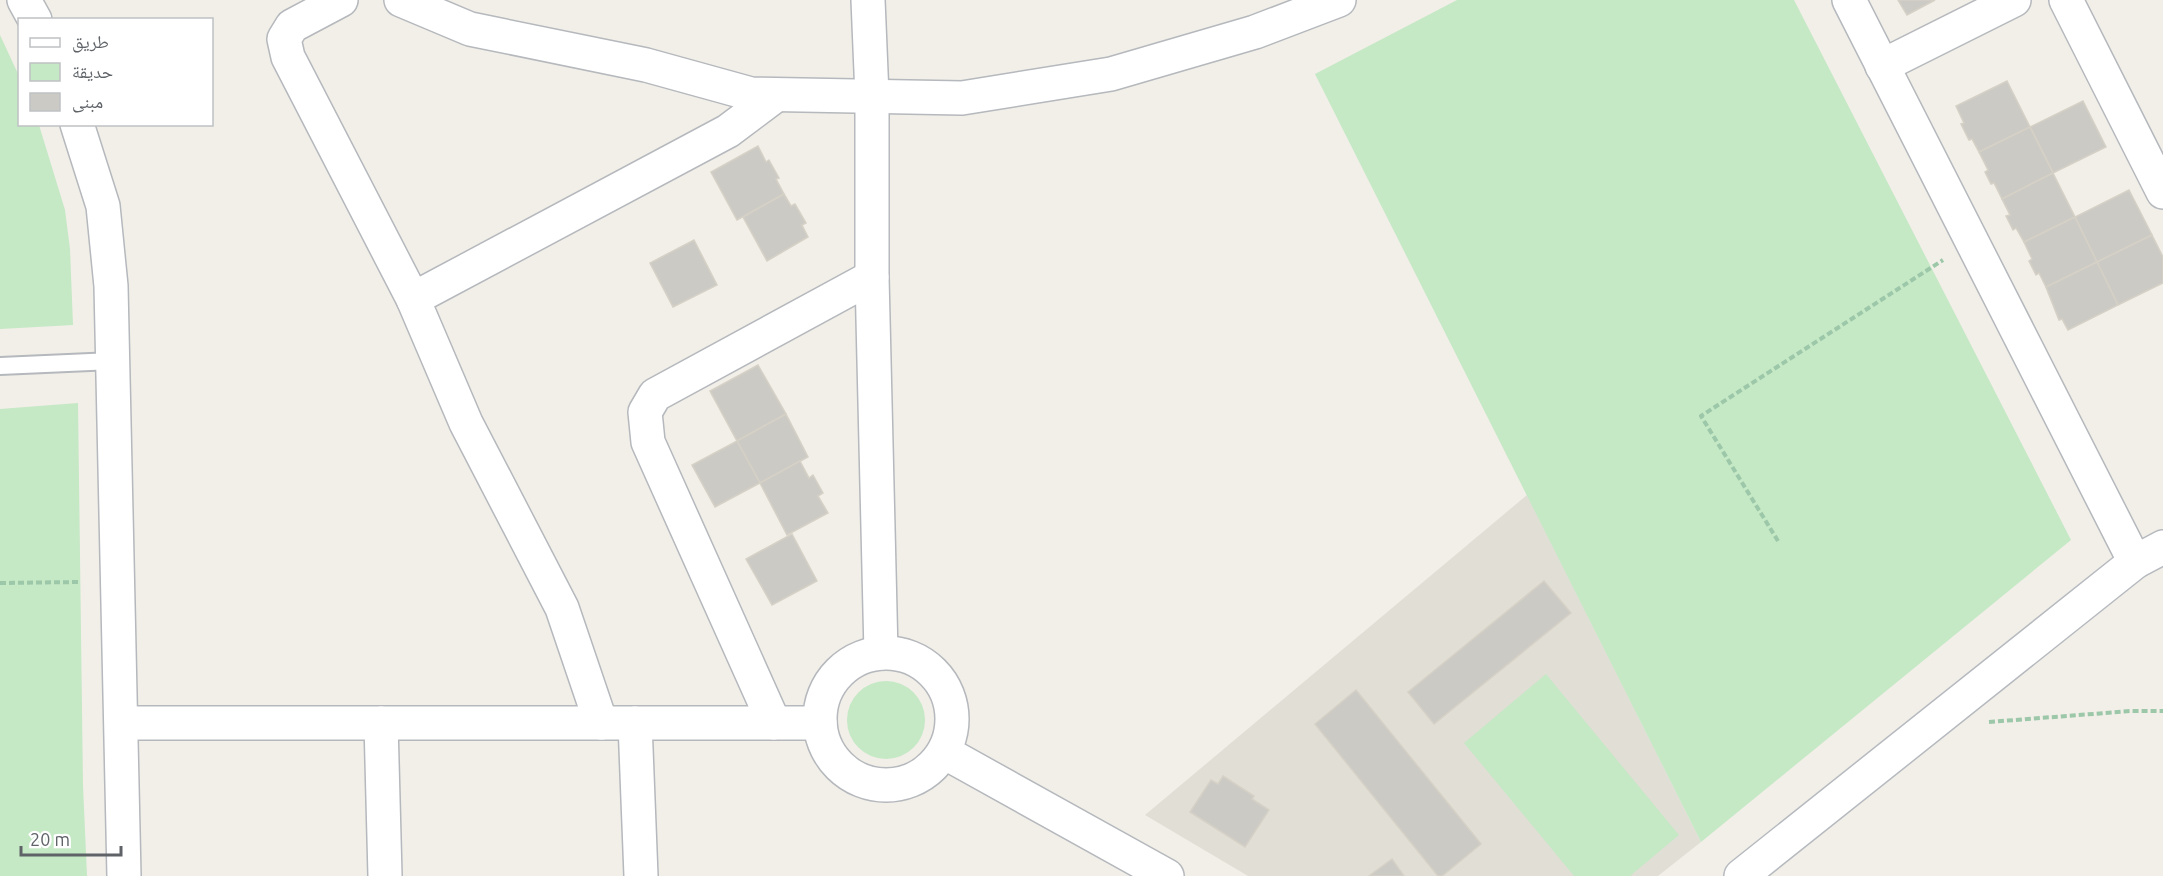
<svg xmlns="http://www.w3.org/2000/svg" width="2163" height="876" viewBox="0 0 2163 876" font-family="Ubuntu,'Noto Naskh Arabic',sans-serif">
	<rect width="100%" height="100%" fill="#f1efe8"/>
	<path fill="#e1ded6" d="M 1527,495 L 1701,842 L 1658,876 L 1248,876 L 1145,815 Z"/>
	<g fill="#c5e8c5">
		<path d="M 1457,0 L 1794,0 L 2071,540 L 1701,842 L 1315,74 Z"/>
		<path d="M 0,35 L 19,76 L 20,124 L 39,125 L 65,210 L 70,249 L 73,325 L 0,329 Z"/>
		<path d="M 78,403 L 83,786 L 87,876 L 0,876 L 0,409 Z"/>
		<path d="M 1546,674 L 1679,835 L 1630,876 L 1574,876 L 1464,743 Z"/>
		<circle cx="886" cy="720" r="39"/>
	</g>
	<g fill="#cccac5" stroke="#d6d1c6" stroke-width="1.5">
		<path d="M 1898,0 L 1935,0 L 1907,15 Z"/>
		<path d="M 2007,81 L 2030,127 L 1979,152 L 1972,139 L 1969,140 L 1961,124 L 1964,123 L 1956,106 Z"/>
		<path d="M 2083,101 L 2106,147 L 2053,173 L 2030,127 Z"/>
		<path d="M 2030,127 L 2053,173 L 2002,199 L 1994,183 L 1991,184 L 1985,172 L 1988,170 L 1979,152 Z"/>
		<path d="M 758,146 L 766,162 L 769,160 L 779,178 L 776,179 L 784,194 L 737,220 L 711,172 Z"/>
		<path d="M 2053,173 L 2075,217 L 2024,242 L 2016,228 L 2013,230 L 2006,216 L 2010,215 L 2002,199 Z"/>
		<path d="M 2129,190 L 2152,235 L 2097,262 L 2075,217 Z"/>
		<path d="M 784,194 L 791,206 L 795,204 L 806,223 L 802,225 L 808,237 L 767,261 L 743,217 Z"/>
		<path d="M 2075,217 L 2097,262 L 2046,287 L 2039,273 L 2036,275 L 2029,261 L 2032,259 L 2024,242 Z"/>
		<path d="M 2152,235 L 2163,257 L 2163,283 L 2118,305 L 2097,262 Z"/>
		<path d="M 694,240 L 717,285 L 673,307 L 650,263 Z"/>
		<path d="M 2097,262 L 2118,305 L 2068,330 L 2062,319 L 2059,320 L 2046,287 Z"/>
		<path d="M 758,365 L 786,414 L 737,441 L 710,391 Z"/>
		<path d="M 786,414 L 808,457 L 760,483 L 737,441 Z"/>
		<path d="M 737,441 L 760,483 L 715,507 L 692,465 Z"/>
		<path d="M 800,461 L 809,478 L 813,475 L 823,493 L 818,496 L 828,513 L 787,535 L 760,483 Z"/>
		<path d="M 792,534 L 817,581 L 772,605 L 746,559 Z"/>
		<path d="M 1544,581 L 1571,613 L 1434,724 L 1408,692 Z"/>
		<path d="M 1356,690 L 1481,844 L 1442,876 L 1438,876 L 1315,724 Z"/>
		<path d="M 1223,776 L 1254,796 L 1252,799 L 1269,810 L 1245,847 L 1190,812 L 1211,780 L 1218,784 Z"/>
		<path d="M 1392,859 L 1404,876 L 1369,876 Z"/>
	</g>
	<g fill="none" stroke-linecap="round" stroke-linejoin="round">
		<defs>
			<path id="lane" d="M 0,366 L 113,361"/>
			<g id="street">
				<path d="M 24,0 L 35,20"/>
				<path d="M 341,0 L 292,26 L 284,39 L 288,57 L 413,299 L 466,423 L 562,608 L 601,723"/>
				<path d="M 401,0 L 470,29 L 646,65 L 751,94 L 962,98 L 1111,74 L 1255,32 L 1339,0"/>
				<path d="M 868,0 L 872,96 L 872,277 L 881,653"/>
				<path d="M 1849,0 L 2135,562"/>
				<path d="M 2066,0 L 2163,192"/>
				<path d="M 1882,66 L 2014,0"/>
				<path d="M 77,124 L 103,206 L 111,286 L 124,876"/>
				<path d="M 413,299 L 728,131 L 776,95"/>
				<circle cx="886" cy="719" r="66"/>
				<path d="M 122,723 L 820,723"/>
				<path d="M 381,723 L 385,876"/>
				<path d="M 635,723 L 641,876"/>
				<path d="M 774,723 L 648,442 L 645,412 L 655,395 L 872,277"/>
				<path d="M 944,752 L 1167,876"/>
			</g>
			<path id="secondary" d="M 1741,876 L 2135,562 L 2163,547"/>
		</defs>
		<use href="#lane" stroke="#b5b8bc" stroke-width="20"/>
		<use href="#street" stroke="#b5b8bc" stroke-width="36"/>
		<use href="#secondary" stroke="#b6babf" stroke-width="36"/>
		<g stroke="#9cc7a9" stroke-width="4" stroke-dasharray="6 3" stroke-linecap="butt">
			<path d="M 1778,541 L 1701,416 L 1943,260"/>
			<path d="M 0,583 L 80,582"/>
			<path d="M 1989,722 L 2131,711 L 2163,711"/>
		</g>
		<use href="#lane" stroke="#fff" stroke-width="16"/>
		<use href="#street" stroke="#fff" stroke-width="33"/>
		<use href="#secondary" stroke="#fff" stroke-width="33"/>
	</g>
	<rect x="18" y="18" width="195" height="108" fill="#ffffff" stroke="#bfc1c3" stroke-width="1.5"/>
	<rect x="30" y="38" width="30" height="9" fill="#ffffff" stroke="#bfc1c3" stroke-width="1.5"/>
	<text x="72" y="48" font-size="18" fill="#5f6368">طريق</text>
	<rect x="30" y="63" width="30" height="18" fill="#c5e8c5" stroke="#bfc1c3" stroke-width="1.5"/>
	<text x="72" y="78" font-size="18" fill="#5f6368">حديقة</text>
	<rect x="30" y="93" width="30" height="18" fill="#cccac5" stroke="#bfc1c3" stroke-width="1.5"/>
	<text x="72" y="108" font-size="18" fill="#5f6368">مبنى</text>
	<path d="M21 846v9h100v-9" fill="none" stroke="#5f6368" stroke-width="3"/>
	<text x="30" y="846" font-size="18" fill="#5f6368" stroke="#ffffff" stroke-width="4.5" paint-order="stroke">20 m</text>
</svg>
